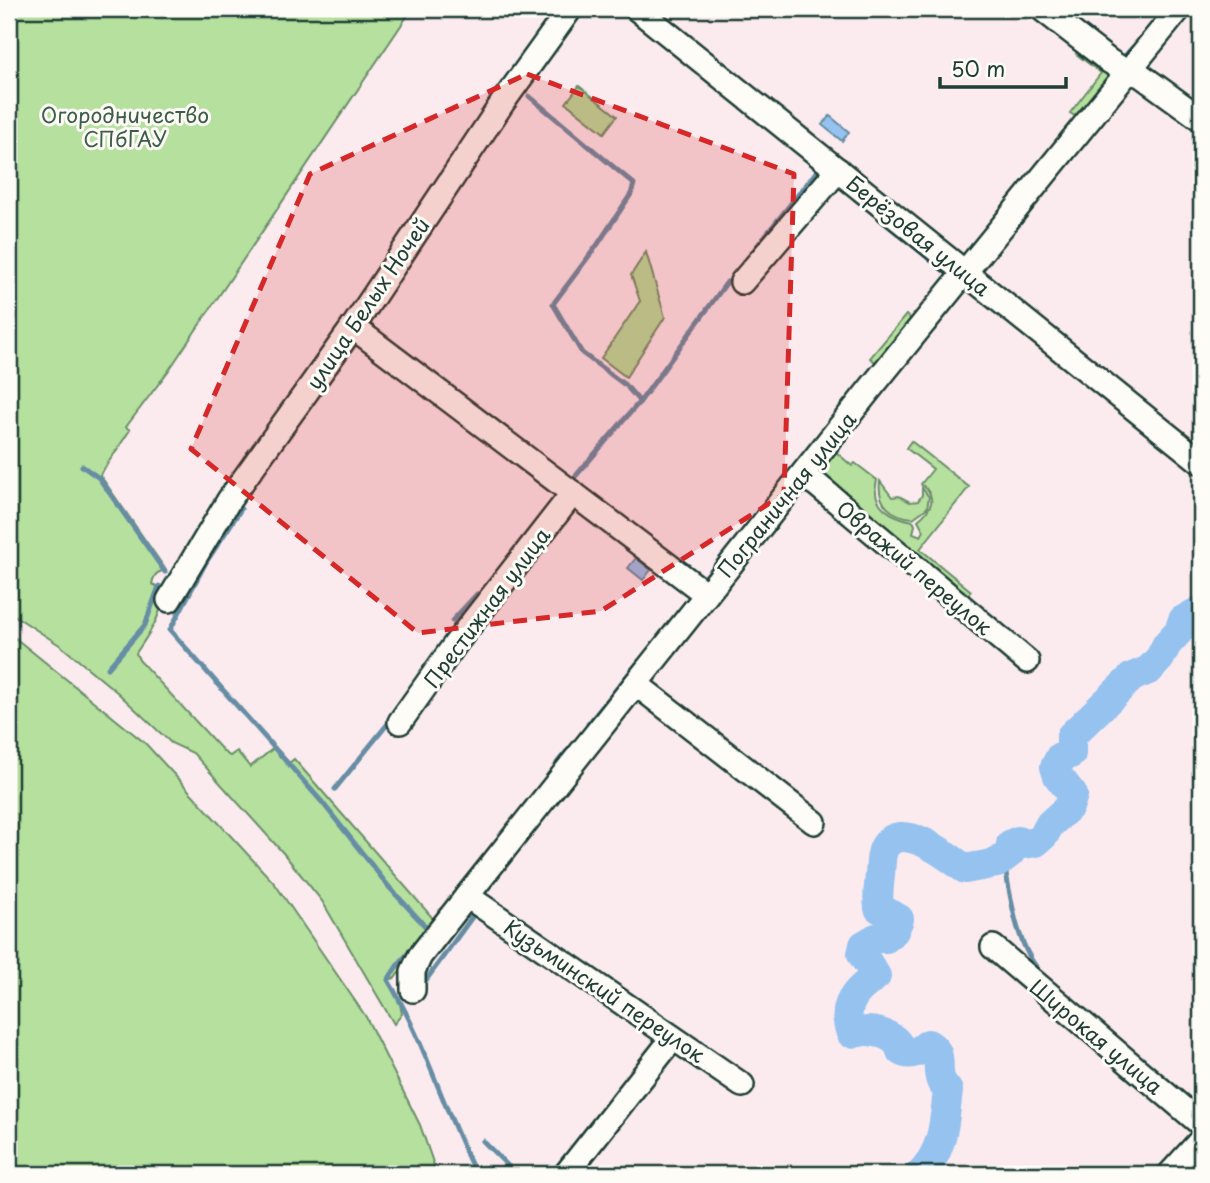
<svg xmlns="http://www.w3.org/2000/svg" width="1210" height="1183" viewBox="0 0 1210 1183" font-family="'Playpen Sans',sans-serif">
	<rect width="100%" height="100%" fill="#fbebef"/>
	<filter id="ink" filterUnits="userSpaceOnUse"><feTurbulence type="fractalNoise" baseFrequency=".0143" numOctaves="2"/><feDisplacementMap in="SourceGraphic" scale="14" xChannelSelector="R" yChannelSelector="G"/><feConvolveMatrix kernelMatrix="1 2 1 2 8 2 1 2 1" color-interpolation-filters="sRGB"/></filter>
	<g filter="url(#ink)">
		<g fill="#b5e09e" stroke="#6a8e69" stroke-width="2">
			<path d="M 9,9 L 412,9 L 169,370 L 126,427 L 130,430 L 100,475 L 166,570 C 157,572 154,574 152,584 L 161,588 C 167,610 148,635 136,653 L 139,660 L 225,753 L 230,756 L 237,751 L 250,767 L 275,747 L 289,763 L 294,759 L 431,916 L 436,924 L 395,978 L 387,980 L 400,1003 L 402,1014 L 394,1024 L 322,901 L 284,854 L 193,753 L 171,743 L 118,693 L 61,646 L 9,612 Z"/>
			<path d="M 1081,46 L 1115,74 L 1078,118 L 1070,113 L 1101,73 L 1076,54 Z"/>
			<path d="M 579,86 L 617,116 L 604,133 L 566,103 Z"/>
			<path d="M 646,252 L 665,317 L 626,377 L 601,358 L 640,301 L 631,275 Z"/>
			<path d="M 906,315 L 915,322 L 878,364 L 870,358 Z"/>
			<path d="M 911,441 L 969,487 L 920,549 L 971,591 L 963,602 L 824,487 L 816,468 L 828,452 L 836,452 L 852,466 L 855,463 L 877,480 C 870,506 892,517 913,521 L 915,525 L 913,533 L 921,536 L 924,531 L 918,520 C 933,508 937,497 921,484 L 933,469 L 906,448 Z"/>
			<path d="M 880,481 L 892,497 L 899,496 L 910,502 L 918,501 L 922,495 L 922,488 L 929,497 L 927,508 L 913,518 C 891,516 877,504 880,481 Z"/>
			<path d="M 9,633 L 145,743 L 275,884 L 366,1017 L 420,1125 L 437,1174 L 9,1174 Z"/>
		</g>
		<g fill="#95c2ef" stroke="#668da4" stroke-width="2">
			<path d="M 830,116 L 849,132 L 842,141 L 822,125 Z"/>
			<path d="M 636,558 L 651,570 L 643,580 L 628,568 Z"/>
		</g>
		<g fill="none" stroke-linecap="round" stroke-linejoin="round">
			<g stroke="#668da4" stroke-width="5">
				<path d="M 1122,59 L 1134,46"/>
				<path d="M 529,96 L 634,184 L 631,194 L 598,244 L 553,304 L 582,353 L 625,385"/>
				<path d="M 854,198 L 949,275"/>
				<path d="M 753,251 L 820,167"/>
				<path d="M 628,388 L 640,402"/>
				<path d="M 82,466 L 99,478 L 165,572"/>
				<path d="M 574,478 L 642,399 L 727,282"/>
				<path d="M 241,509 L 205,564 L 170,630 L 322,802 L 389,887 L 426,927"/>
				<path d="M 702,581 L 716,564"/>
				<path d="M 452,621 L 477,594"/>
				<path d="M 108,668 L 145,625 L 159,586"/>
				<path d="M 588,724 L 639,661"/>
				<path d="M 557,763 L 566,752"/>
				<path d="M 335,789 L 394,716"/>
				<path d="M 524,806 L 538,789"/>
				<path d="M 1003,858 C 1011,894 1014,938 1037,968"/>
				<path d="M 411,950 L 397,966 L 388,980 C 425,1041 444,1111 476,1174"/>
				<path d="M 421,987 L 475,913"/>
				<path d="M 483,1141 L 516,1174"/>
			</g>
			<path stroke="#95c2ef" stroke-width="30" d="M 920,1174 C 944,1151 944,1122 948,1091 C 946,1087 943,1085 941,1081 C 935,1066 945,1054 928,1044 C 919,1051 912,1057 901,1051 C 898,1037 882,1032 868,1031 C 862,1030 858,1034 851,1033 C 843,1012 849,997 867,983 C 870,981 873,979 876,976 L 862,954 L 864,945 L 876,938 L 886,938 L 894,931 L 899,919 L 879,908 C 877,895 879,887 880,875 C 881,867 880,856 884,848 C 900,818 949,857 965,869 L 997,863 L 1010,853 L 1011,844 L 1018,841 L 1024,844 L 1036,842 L 1044,835 L 1050,824 L 1069,807 L 1073,795 L 1058,776 L 1055,767 L 1060,757 L 1071,754 L 1071,736 L 1132,677 L 1149,670 L 1160,658 L 1167,644 L 1179,631 L 1183,620 L 1201,610"/>
			<defs>
				<g id="minor">
					<path d="M 637,9 L 1201,462"/>
					<path d="M 1042,9 L 1109,61 L 1128,73 L 1139,74 L 1201,119"/>
					<path d="M 742,282 L 838,170"/>
					<path d="M 353,327 L 706,594"/>
					<path d="M 802,476 L 816,484 L 1027,661"/>
					<path d="M 169,600 L 229,500 L 353,327 L 503,102 L 570,9"/>
					<path d="M 636,684 L 814,822"/>
					<path d="M 400,722 L 456,643 L 573,493"/>
					<path d="M 467,896 L 742,1085"/>
					<path d="M 993,947 L 1201,1124"/>
					<path d="M 413,990 L 413,971 L 420,956 L 467,896 L 870,389 L 1179,9"/>
					<path d="M 566,1174 L 673,1038"/>
					<path d="M 1170,1174 L 1201,1140"/>
				</g>
			</defs>
			<use href="#minor" stroke="#1f3d34" stroke-width="28"/>
			<use href="#minor" stroke="#fdfcf7" stroke-width="23"/>
		</g>
	</g>
	<path fill="#d62828" fill-opacity="0.2" stroke="#d62828" stroke-width="5" stroke-dasharray="14 9" stroke-linejoin="round" d="M 527,74 L 794,174 L 784,494 L 601,611 L 418,633 L 191,449 L 310,174 Z"/>
	<g text-anchor="middle" dominant-baseline="central" stroke-width="6" stroke-linejoin="round" paint-order="stroke">
		<g font-size="21" fill="#3d5e49" stroke="#fdfcf7">
			<text x="125" y="114">Огородничество<tspan x="125" dy="24">СПбГАУ</tspan></text>
		</g>
		<g font-size="21" fill="#1f3d34" stroke="#fdfcf7">
			<text transform="translate(919 235) rotate(39)">Берёзовая улица</text>
			<text transform="translate(367 303) rotate(-56)">улица Белых Ночей</text>
			<text transform="translate(786 494) rotate(-51)">Пограничная улица</text>
			<text transform="translate(915 567) rotate(40)">Овражий переулок</text>
			<text transform="translate(486 607) rotate(-53)">Престижная улица</text>
			<text transform="translate(605 990) rotate(34)">Кузьминский переулок</text>
			<text transform="translate(1097 1036) rotate(40)">Широкая улица</text>
		</g>
	</g>
	<rect width="1210" height="1183" fill="none" stroke="#fdfcf7" stroke-width="35"/>
	<rect x="18" y="18" width="1175" height="1148" fill="none" stroke="#1f3d34" stroke-width="2.5" filter="url(#ink)"/>
	<path d="M940 77v10h126v-10" fill="none" stroke="#1f3d34" stroke-width="3.5"/>
	<text x="951" y="77" font-size="21" fill="#1f3d34" stroke="#fdfcf7" stroke-width="5" paint-order="stroke">50 m</text>
</svg>
